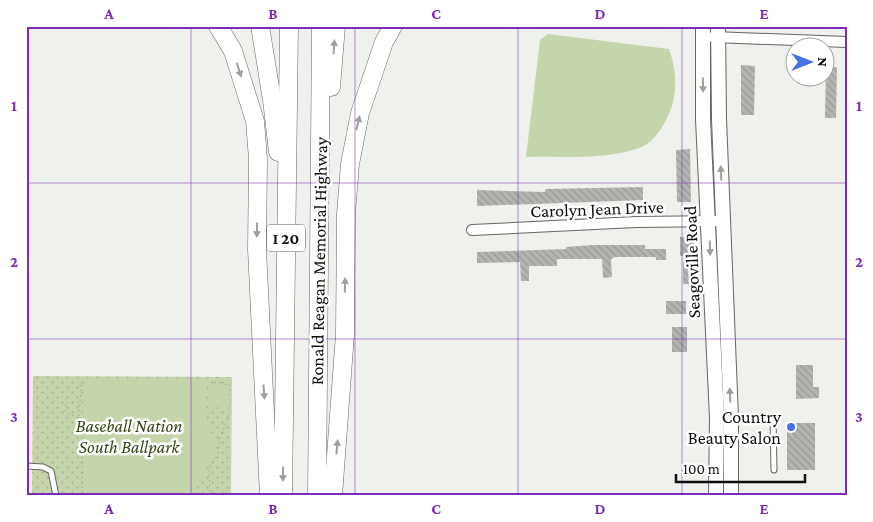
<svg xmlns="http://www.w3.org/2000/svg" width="873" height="522" viewBox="0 0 873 522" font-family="'Crimson Pro',serif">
	<defs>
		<pattern id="grass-dots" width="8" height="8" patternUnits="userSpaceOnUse" patternTransform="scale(1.25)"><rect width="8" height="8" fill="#c5d5ab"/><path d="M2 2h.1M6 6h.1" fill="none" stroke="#a8b692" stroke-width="1.8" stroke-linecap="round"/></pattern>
		<pattern id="building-back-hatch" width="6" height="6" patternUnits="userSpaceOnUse" patternTransform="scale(1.25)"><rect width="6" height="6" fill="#b3b5b1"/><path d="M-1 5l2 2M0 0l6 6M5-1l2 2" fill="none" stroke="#999a97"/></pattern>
	</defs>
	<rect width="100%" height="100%" fill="#eff1ed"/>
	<path fill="url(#grass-dots)" d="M 33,376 L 232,377 L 231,496 L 32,496 Z"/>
	<g fill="#c5d5ab">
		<path d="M 548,34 L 669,49 C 676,68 678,90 671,109 C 666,120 662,130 653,139 C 631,162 557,156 526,157 L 540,40 Z"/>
		<path d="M 207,381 L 205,412 L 215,448 L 193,496 L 83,496 L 83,385 L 90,382 Z"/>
		<path d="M 210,385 L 229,387 L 228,408 L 209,407 Z"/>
	</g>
	<g fill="url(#building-back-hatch)">
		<path d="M 741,65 L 755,66 L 754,115 L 741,115 Z"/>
		<path d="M 826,67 L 837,67 L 836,118 L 825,118 Z"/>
		<path d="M 690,149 L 691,202 L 677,202 L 676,150 Z"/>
		<path d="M 643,187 L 643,200 L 477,206 L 477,190 L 545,192 L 545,189 Z"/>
		<path d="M 680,237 L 694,237 L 693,275 L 696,275 L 696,284 L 683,284 L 683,256 L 680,256 Z"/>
		<path d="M 592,245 L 645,245 L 645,249 L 666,249 L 666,260 L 656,260 L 656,257 L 615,257 L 611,259 L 612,277 L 603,278 L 602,259 L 557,259 L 557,266 L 529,266 L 529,281 L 521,281 L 520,262 L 477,263 L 477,252 L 566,249 L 566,247 Z"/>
		<rect x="666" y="301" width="20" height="13"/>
		<rect x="672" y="327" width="15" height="25"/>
		<path d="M 796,365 L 813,365 L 813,387 L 819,387 L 819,398 L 796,399 Z"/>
		<rect x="787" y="423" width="28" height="47"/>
	</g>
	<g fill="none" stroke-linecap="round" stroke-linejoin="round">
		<defs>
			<g id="lane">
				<path d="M 731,418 L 773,417 L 774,470"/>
				<path d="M 26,466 L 43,467 L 51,471 L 56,496"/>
			</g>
			<g id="street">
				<path d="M 713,37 L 847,42"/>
				<path d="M 472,230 L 636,222 L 723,221"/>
			</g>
			<g id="secondary">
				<path d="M 703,26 L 703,119 L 717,418 L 716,496"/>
				<path d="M 718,26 L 719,119 L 731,418 L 731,496"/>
			</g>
			<g id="highway">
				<path d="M 218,26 L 233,51 L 255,121 L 258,159 L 257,249 L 269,496"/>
				<path d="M 260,26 L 272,100 L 278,152"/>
				<path d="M 331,87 L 336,26"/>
				<path d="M 283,496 L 289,26"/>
				<path d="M 317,496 L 321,26"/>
				<path d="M 333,496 L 345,334 L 346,214 L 350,164 L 360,113 L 384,42 L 393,26"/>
			</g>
		</defs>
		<use href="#lane" stroke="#646662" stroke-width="7"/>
		<use href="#street" stroke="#646662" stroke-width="12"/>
		<use href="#secondary" stroke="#646662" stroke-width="16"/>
		<use href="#highway" stroke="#646662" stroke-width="19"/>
		<g stroke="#959693" stroke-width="1" stroke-dasharray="1 4" stroke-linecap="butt">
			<path d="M 81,385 C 82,397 78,406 79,418 L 82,418 L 82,496"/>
			<path d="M 78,402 L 65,403 L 66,413 L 79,418"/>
			<path d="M 196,496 L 197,493 L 207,496"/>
			<path d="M 210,496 L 209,469 L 218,454 L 220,438 L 230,412 L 230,385 L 213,382"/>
		</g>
		<use href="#lane" stroke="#fff" stroke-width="5"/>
		<use href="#street" stroke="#fff" stroke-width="10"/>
		<use href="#secondary" stroke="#fff" stroke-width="14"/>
		<use href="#highway" stroke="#fff" stroke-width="18"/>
	</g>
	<defs><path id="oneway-solid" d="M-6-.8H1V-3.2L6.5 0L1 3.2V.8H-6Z" transform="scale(1.25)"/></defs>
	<g fill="#9f9f9e">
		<use href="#oneway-solid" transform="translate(334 47) rotate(-86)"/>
		<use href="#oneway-solid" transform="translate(239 70) rotate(73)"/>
		<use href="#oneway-solid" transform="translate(703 85) rotate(89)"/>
		<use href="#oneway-solid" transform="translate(358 123) rotate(-77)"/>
		<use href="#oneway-solid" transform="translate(721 173) rotate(-92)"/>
		<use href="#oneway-solid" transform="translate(257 230) rotate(91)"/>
		<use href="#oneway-solid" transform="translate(710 248) rotate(88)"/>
		<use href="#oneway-solid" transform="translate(345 285) rotate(-89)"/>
		<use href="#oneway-solid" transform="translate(264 392) rotate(86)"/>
		<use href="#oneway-solid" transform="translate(730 395) rotate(-92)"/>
		<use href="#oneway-solid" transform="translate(337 447) rotate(-85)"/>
		<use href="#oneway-solid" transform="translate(283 474) rotate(91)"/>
	</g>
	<path fill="none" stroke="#7b2cbf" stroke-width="1" stroke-opacity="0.55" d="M 191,26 L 191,496M 355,26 L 355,496M 518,26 L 518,496M 682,26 L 682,496M 26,183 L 847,183M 26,339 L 847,339"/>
	<circle fill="#4573e5" stroke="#fff" stroke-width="2" cx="791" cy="427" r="5"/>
	<g text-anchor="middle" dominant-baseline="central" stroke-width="5" stroke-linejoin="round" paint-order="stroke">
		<rect fill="#fff" stroke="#565656" stroke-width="1" x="267" y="224.5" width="38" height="27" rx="4"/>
		<g font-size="16" font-weight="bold" fill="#0e0e0d">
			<text x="286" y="238">I 20</text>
		</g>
		<g font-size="18" fill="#0e0e0d" stroke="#fff">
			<text transform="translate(597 209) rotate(-2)">Carolyn Jean Drive</text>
			<text transform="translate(319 261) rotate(-89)">Ronald Reagan Memorial Highway</text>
			<text transform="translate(692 262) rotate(-92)">Seagoville Road</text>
		</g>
		<g font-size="18" fill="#0e0e0d" stroke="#fff" text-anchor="end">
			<text x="781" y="417">Country<tspan x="781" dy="21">Beauty Salon</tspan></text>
		</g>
		<g font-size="18" font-style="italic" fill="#364416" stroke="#fff">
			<text x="129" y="426">Baseball Nation<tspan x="129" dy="21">South Ballpark</tspan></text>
		</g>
	</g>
	<rect width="873" height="522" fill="none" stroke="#ffffff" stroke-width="55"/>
	<g transform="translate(810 62) rotate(90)"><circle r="24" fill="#ffffff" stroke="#9f9f9e"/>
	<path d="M0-4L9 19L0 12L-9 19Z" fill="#4573e5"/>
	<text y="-8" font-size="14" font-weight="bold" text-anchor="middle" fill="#0e0e0d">N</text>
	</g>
	<path d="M676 474v8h129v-8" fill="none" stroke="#0e0e0d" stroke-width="2.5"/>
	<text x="683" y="474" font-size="15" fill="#0e0e0d" stroke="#ffffff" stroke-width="4" paint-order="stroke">100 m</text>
	<rect x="28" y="28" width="818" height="466" fill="none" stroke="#7b2cbf" stroke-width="2"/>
	<g font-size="16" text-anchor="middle" font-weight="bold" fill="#7b2cbf">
		<text x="109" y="19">A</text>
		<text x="273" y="19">B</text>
		<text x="436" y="19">C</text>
		<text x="600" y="19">D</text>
		<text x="764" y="19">E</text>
		<text x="14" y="111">1</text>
		<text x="859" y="111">1</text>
		<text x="14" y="267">2</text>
		<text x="859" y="267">2</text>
		<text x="14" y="422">3</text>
		<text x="859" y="422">3</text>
		<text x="109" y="514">A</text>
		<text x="273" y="514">B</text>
		<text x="436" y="514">C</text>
		<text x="600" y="514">D</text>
		<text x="764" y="514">E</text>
	</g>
</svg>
